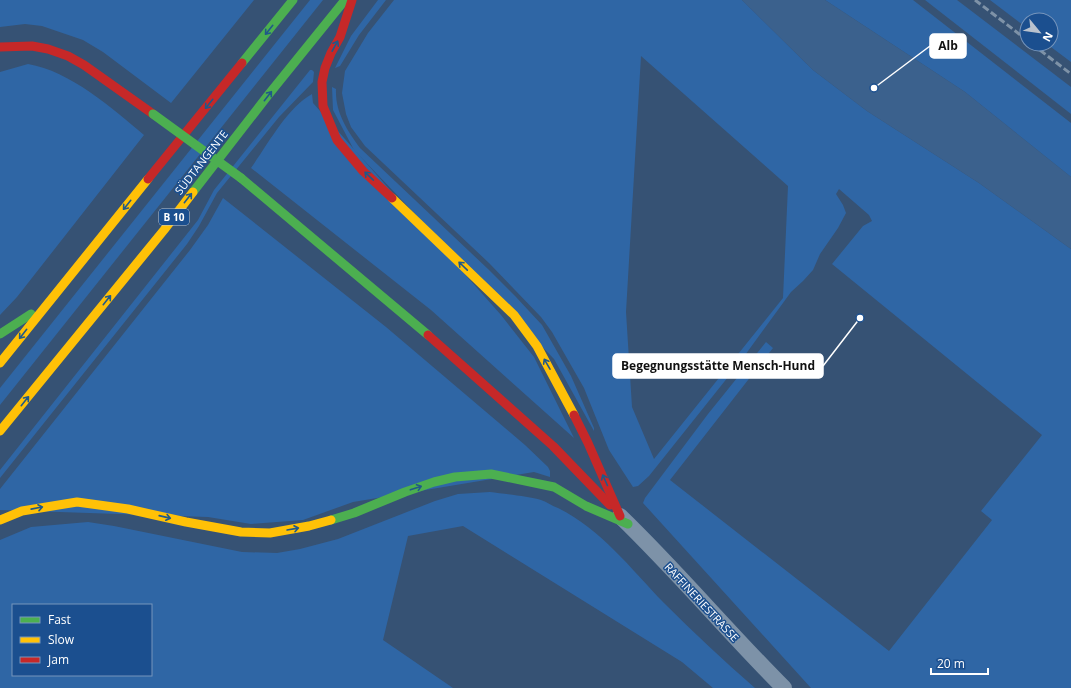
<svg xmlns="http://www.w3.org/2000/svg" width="1071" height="688" viewBox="0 0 1071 688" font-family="'Open Sans',sans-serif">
	<rect width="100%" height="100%" fill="#365274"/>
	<g fill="#2f66a5" fill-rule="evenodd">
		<path d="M 0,0 L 254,0 L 171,103 L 103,52 L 83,40 L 42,26 L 25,24 L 0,27 Z"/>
		<path d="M 310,0 L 323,0 L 0,405 L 0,388 Z"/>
		<path d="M 378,0 L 386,0 L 359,35 L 340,66 L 335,68 L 351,36 Z"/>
		<path d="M 394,0 L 742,0 L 813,70 L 867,111 L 979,183 L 1071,249 L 1071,688 L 811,688 L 643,503 L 645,498 L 708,414 L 766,342 L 773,348 L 670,480 L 889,651 L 992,520 L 981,511 L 1042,435 L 832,264 L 863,226 L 872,221 L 869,215 L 839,189 L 836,194 L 843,205 L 846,213 L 838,228 L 820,254 L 813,270 L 803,281 L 791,292 L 740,362 L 649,476 L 638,486 L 633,487 L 609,450 L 584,388 L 552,332 L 541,317 L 489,263 L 365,146 L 351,127 L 346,114 L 342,93 L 345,71 L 368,33 ZM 641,56 L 788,186 L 783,298 L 654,459 L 632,407 L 626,312 Z"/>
		<path d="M 825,0 L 913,0 L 1071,123 L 1071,177 L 965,92 Z"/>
		<path d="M 925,0 L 957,0 L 1071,87 L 1071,114 Z"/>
		<path d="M 990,0 L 1071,0 L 1071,62 L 1047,44 L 1051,44 L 1051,20 L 1027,20 L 1027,28 Z"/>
		<path d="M 28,64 C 70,71 112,108 144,135 L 17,297 L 0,315 L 0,72 Z"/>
		<path d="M 310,70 L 312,70 L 314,72 L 313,82 L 279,117 L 217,193 L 199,226 L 187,244 L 0,478 L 0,470 L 198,220 L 214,190 Z"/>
		<path d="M 332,87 L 336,89 C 335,112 347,130 360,148 L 488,269 L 516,297 L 542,325 L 571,376 L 594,428 L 594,431 L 554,359 L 354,150 L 333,110 Z"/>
		<path d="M 312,94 L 313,103 L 501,315 L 534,357 L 574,438 L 431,310 L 251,168 C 268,144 287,108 312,94 Z"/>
		<path d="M 223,198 L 386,327 L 525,445 L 548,467 L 550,471 L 550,477 L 534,472 L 353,502 L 303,520 L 251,524 L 208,517 L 0,510 L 0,489 L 190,250 L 208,225 Z"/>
		<path d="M 490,492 C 504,494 528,496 541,500 C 547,502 552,506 558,508 C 602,530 630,568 664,603 C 693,632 724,661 755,688 L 713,688 L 682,662 L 463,526 L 408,536 L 383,640 L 453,688 L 0,688 L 0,540 L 31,527 L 88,522 L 114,526 L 242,552 L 277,553 L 300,549 L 338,539 L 435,501 L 458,494 ZM 13,605 L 151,605 L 151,675 L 13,675 Z"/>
	</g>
	<path fill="#3b618d" d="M 742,0 L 825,0 L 965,92 L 1071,177 L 1071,249 L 979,183 L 867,111 L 813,70 Z"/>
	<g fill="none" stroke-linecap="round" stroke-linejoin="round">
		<path stroke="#7d92a8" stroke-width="16" d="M 620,516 C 677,571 728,632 784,688"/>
		<g stroke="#4caf50" stroke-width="9">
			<path d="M 242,63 L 293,0"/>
			<path d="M 241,178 L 428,335"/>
			<path d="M 193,192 L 269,94 L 345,0"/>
			<path d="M 0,334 L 31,314"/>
			<path d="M 331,520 L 354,513 L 405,492 L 434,482 L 455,477 L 491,474 L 554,487 L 586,506 L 628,524"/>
		</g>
		<g stroke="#ffc107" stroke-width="9">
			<path d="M 392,198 L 514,315 L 537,346 L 574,415"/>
			<path d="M 0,363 L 148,179"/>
			<path d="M 0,431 L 164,230 L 193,192"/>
			<path d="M 0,520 L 22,511 L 77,502 L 128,509 L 186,522 L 241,532 L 270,533 L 309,526 L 331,520"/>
		</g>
		<g stroke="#c62828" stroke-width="9">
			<path d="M 352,0 L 340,37 L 331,53 L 325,68 L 322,82 L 323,106 L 337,140 L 363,171 L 392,198"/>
			<path d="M 0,47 L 32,46 L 48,49 L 68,56 L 84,65 L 153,114"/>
			<path d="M 148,179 L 242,63"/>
			<path d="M 428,335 L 553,446 L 610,505"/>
			<path d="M 574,415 L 588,443 L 620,516"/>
		</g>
		<g stroke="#7e92a7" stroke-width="3" stroke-dasharray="7 3" stroke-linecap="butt">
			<path d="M 975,0 L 1027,40"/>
			<path d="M 1032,44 L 1071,74"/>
		</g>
		<path stroke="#4caf50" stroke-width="9" d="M 153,114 L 241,178"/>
	</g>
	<defs><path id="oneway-shaft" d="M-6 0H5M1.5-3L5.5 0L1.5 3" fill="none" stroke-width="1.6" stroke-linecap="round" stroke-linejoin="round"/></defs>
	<g stroke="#205989">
		<use href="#oneway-shaft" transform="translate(269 30) rotate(129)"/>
		<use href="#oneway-shaft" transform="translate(335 46) rotate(-61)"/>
		<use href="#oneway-shaft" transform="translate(268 96) rotate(-52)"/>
		<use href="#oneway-shaft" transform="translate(209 104) rotate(129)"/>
		<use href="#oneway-shaft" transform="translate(369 176) rotate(-136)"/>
		<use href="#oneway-shaft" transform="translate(188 198) rotate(-52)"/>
		<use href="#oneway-shaft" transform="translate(127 205) rotate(129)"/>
		<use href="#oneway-shaft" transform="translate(463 266) rotate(-136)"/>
		<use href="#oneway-shaft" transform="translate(107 300) rotate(-51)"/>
		<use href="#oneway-shaft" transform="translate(23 334) rotate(128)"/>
		<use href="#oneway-shaft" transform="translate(547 364) rotate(-120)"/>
		<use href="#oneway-shaft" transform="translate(25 401) rotate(-51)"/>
		<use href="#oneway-shaft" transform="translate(605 480) rotate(-114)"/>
		<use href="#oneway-shaft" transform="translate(416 488) rotate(-18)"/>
		<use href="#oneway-shaft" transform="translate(37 508) rotate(-11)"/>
		<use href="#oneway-shaft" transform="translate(165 517) rotate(13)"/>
		<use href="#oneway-shaft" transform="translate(293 529) rotate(-10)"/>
	</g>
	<g text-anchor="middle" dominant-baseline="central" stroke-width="3" stroke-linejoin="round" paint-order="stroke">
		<rect fill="#1b4f8f" stroke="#bbcadd" stroke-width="1" x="159" y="209" width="30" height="16" rx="3"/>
		<g font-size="10" font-weight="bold" fill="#fff">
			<text x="174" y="217">B 10</text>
		</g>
		<g font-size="11" fill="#fff" stroke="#1b4f8f">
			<text transform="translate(201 162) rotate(-52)">SÜDTANGENTE</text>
			<text transform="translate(702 602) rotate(47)">RAFFINERIESTRASSE</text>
		</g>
	</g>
	<path fill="none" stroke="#fff" stroke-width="1.5" d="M874 88L930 46M860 318L823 366"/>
	<g fill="#fff" stroke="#1b4f8f" stroke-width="1.5">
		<circle cx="874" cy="88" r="4"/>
		<circle cx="860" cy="318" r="4"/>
	</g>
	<g fill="#fff" stroke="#fff" stroke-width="1.5">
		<rect x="930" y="34" width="36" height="24" rx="4"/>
		<rect x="613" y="354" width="210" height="24" rx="4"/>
	</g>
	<g font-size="12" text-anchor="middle" font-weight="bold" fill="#111">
		<text x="948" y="50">Alb</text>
		<text x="718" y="370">Begegnungsstätte Mensch-Hund</text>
	</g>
	<rect x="12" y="604" width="140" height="72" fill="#1b4f8f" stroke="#7695bc"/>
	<rect x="20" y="617" width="20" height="6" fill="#4caf50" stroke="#7695bc"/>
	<text x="48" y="624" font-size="12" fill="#ffffff">Fast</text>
	<rect x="20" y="637" width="20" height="6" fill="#ffc107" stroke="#7695bc"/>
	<text x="48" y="644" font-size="12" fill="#ffffff">Slow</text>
	<rect x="20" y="657" width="20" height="6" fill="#c62828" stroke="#7695bc"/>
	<text x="48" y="664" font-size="12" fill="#ffffff">Jam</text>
	<g transform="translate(1039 32) rotate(119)"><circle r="19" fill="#1b4f8f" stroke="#7695bc"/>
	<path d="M0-3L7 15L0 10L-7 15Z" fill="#b9c2ce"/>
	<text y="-6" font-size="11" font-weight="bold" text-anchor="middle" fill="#ffffff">N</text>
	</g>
	<path d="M931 668v6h57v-6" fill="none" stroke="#ffffff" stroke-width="2"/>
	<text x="937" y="668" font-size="12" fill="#ffffff" stroke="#1b4f8f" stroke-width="3" paint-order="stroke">20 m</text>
</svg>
